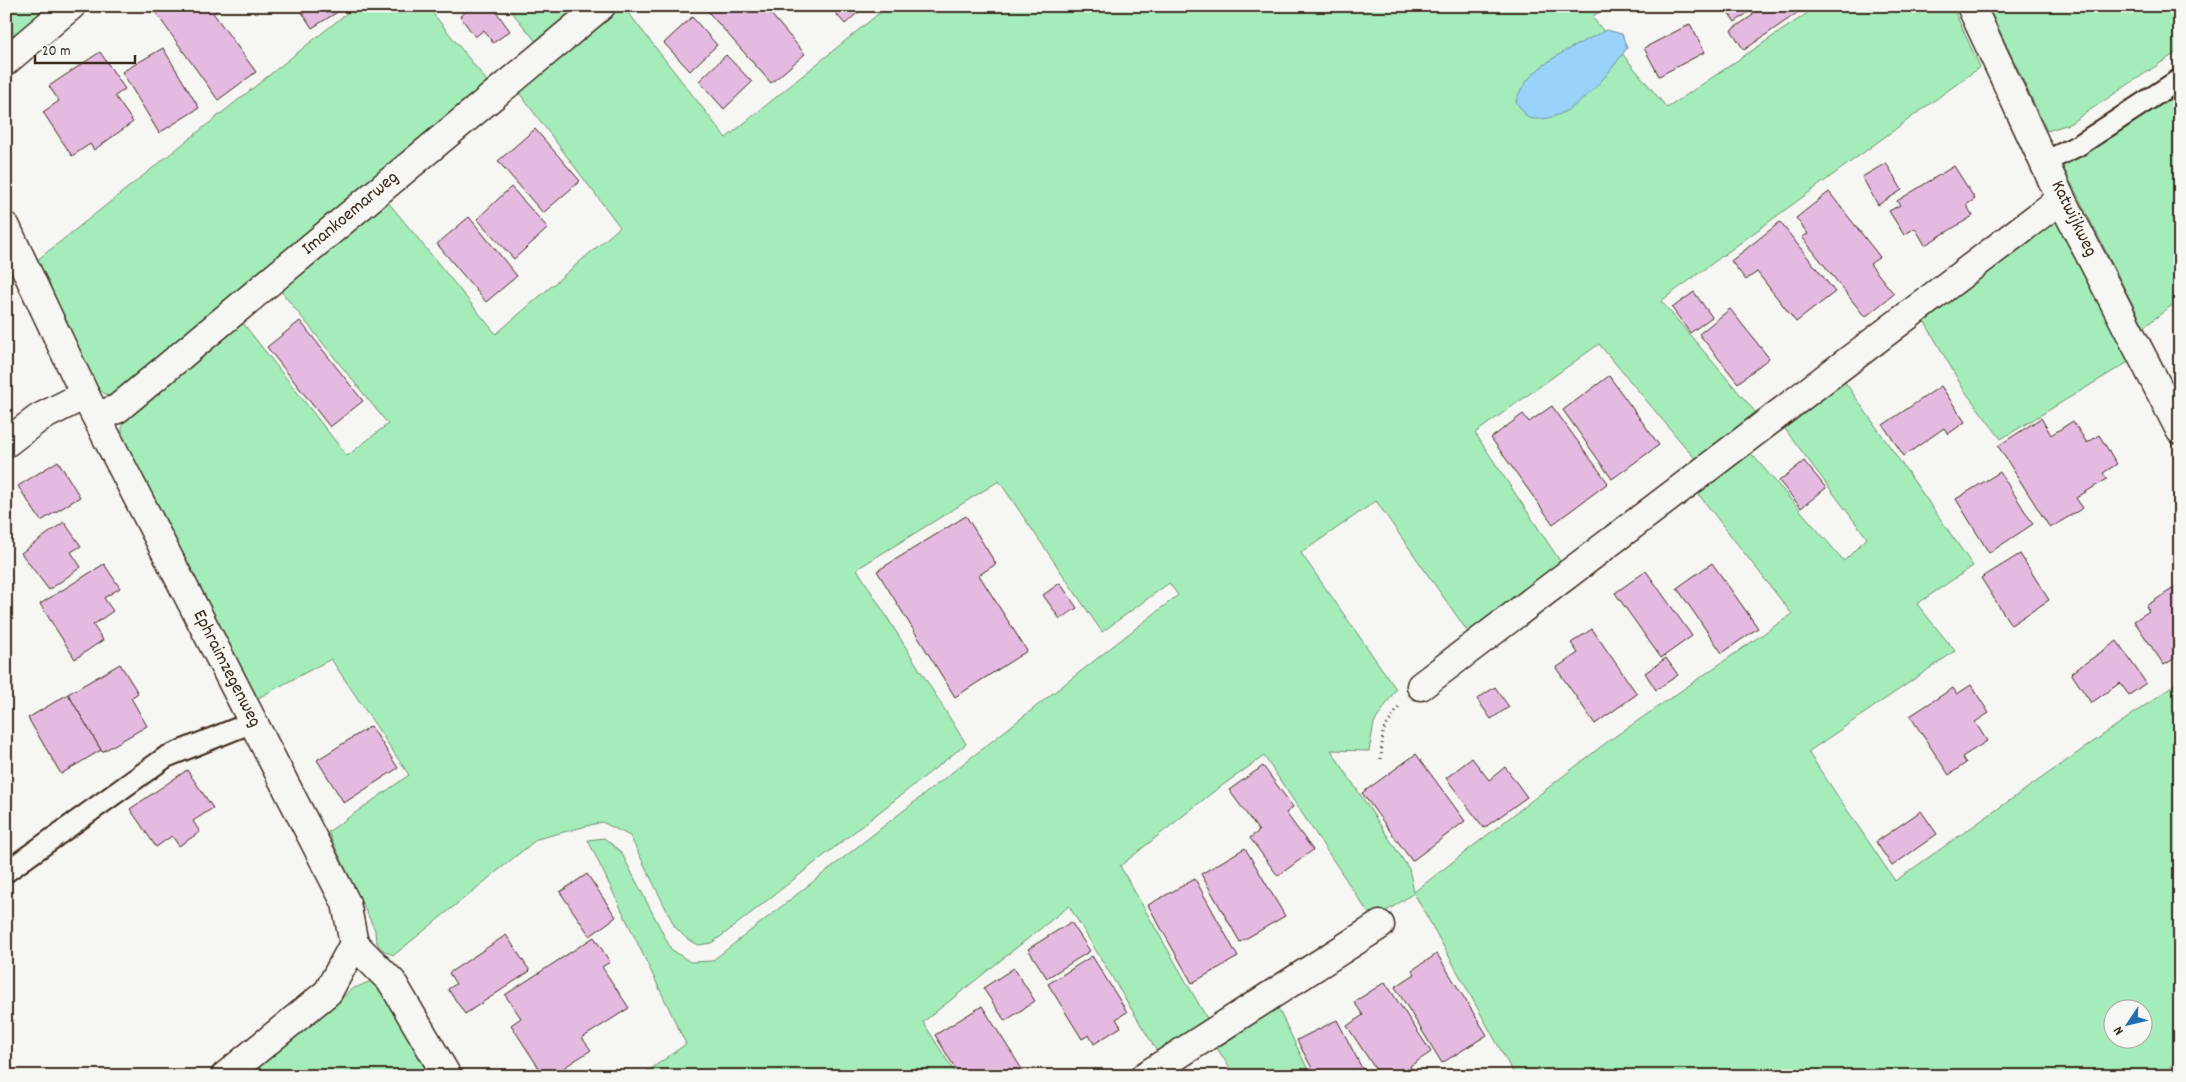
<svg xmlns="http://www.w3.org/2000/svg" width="2186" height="1082" viewBox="0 0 2186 1082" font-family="Dekko,sans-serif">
	<rect width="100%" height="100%" fill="#f6f6f2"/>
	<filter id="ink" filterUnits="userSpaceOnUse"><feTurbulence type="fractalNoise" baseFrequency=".02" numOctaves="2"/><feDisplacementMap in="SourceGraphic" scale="10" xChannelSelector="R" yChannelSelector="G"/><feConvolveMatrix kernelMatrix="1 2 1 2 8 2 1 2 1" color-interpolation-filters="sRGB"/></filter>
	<g filter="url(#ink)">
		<g fill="#a4edbb" stroke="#708c6c" fill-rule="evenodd">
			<path d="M 6,6 L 52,6 L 6,45 Z"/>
			<path d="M 356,6 L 427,6 L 491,86 L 115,397 C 103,395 98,389 91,379 L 36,261 Z"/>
			<path d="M 507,6 L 584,6 L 538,44 Z"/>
			<path d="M 615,6 L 623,6 L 726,138 L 888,6 L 1607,6 L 1592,17 L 1667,108 L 1818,6 L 1952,6 L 1980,67 L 1661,301 L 1757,414 L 1697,461 L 1599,344 L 1475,433 L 1562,564 L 1468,632 L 1376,501 L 1301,553 L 1396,689 L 1374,723 L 1369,751 L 1331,750 L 1409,869 L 1414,892 L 1607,742 L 1792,614 L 1696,491 L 1749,451 L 1844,561 L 1867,538 L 1779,421 L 1840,375 L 1973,566 L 1917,604 L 1955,651 L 1808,752 L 1895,881 L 2180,681 L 2180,1057 L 2160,1076 L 1515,1076 L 1414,893 L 1373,920 L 1264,756 L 1213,792 L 1120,866 L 1209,1022 L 1158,1053 L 1069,906 L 923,1022 L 957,1076 L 641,1076 L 686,1044 L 588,840 L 604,838 L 621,852 L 671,949 L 690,962 L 712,961 L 1178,595 L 1169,583 L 1102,632 L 999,481 L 857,569 L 966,744 L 723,935 L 711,943 L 699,945 L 687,939 L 675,927 L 630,836 L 602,822 L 537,839 L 394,955 C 380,951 375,944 375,930 L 328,832 L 409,775 L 331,659 L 256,699 L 122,435 L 122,421 L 239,318 L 347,456 L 388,424 L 276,285 L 383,196 L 496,334 L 620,227 L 517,90 ZM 2114,1010 L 2144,1010 L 2144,1040 L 2114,1040 Z"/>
			<path d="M 1988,6 L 2180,6 L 2180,50 L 2069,124 L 2047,131 Z"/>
			<path d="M 2180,67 L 2180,299 L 2144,327 L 2052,145 L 2073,140 Z"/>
			<path d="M 2054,221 L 2062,226 L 2130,361 L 2001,439 L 1964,390 L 1922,317 Z"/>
			<path d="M 371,981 L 381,986 L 434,1076 L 246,1076 L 338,1003 L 350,990 Z"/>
			<path d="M 1278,1008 L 1311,1076 L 1235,1076 L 1217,1048 Z"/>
		</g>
		<path fill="#99d3f9" stroke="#738fa1" d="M 1607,30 L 1622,34 L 1627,48 C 1606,77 1569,127 1528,118 L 1516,102 C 1525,66 1577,45 1607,30 Z"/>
		<g fill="#e5bae0" stroke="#3b2a1e">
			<path d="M 151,6 L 217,6 L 219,9 L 213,13 L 256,72 L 218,100 Z"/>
			<path d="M 298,6 L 347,6 L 312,28 Z"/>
			<path d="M 474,6 L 492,6 L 510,31 L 493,43 L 484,30 L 475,37 L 460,16 Z"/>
			<path d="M 703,6 L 764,6 L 805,54 L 771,83 Z"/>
			<path d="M 829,6 L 865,6 L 845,24 Z"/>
			<path d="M 1724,6 L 1807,6 L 1744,50 L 1731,30 L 1753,15 L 1750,11 L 1735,22 Z"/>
			<path d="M 692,17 L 717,45 L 690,71 L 664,43 Z"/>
			<path d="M 1690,24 L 1705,52 L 1659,76 L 1644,48 Z"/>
			<path d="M 163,48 L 199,108 L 159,133 L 122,72 Z"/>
			<path d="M 100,52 L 125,89 L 115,96 L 133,122 L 94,150 L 90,144 L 72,156 L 43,112 L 59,101 L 49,86 Z"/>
			<path d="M 726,55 L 752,82 L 724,109 L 699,81 Z"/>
			<path d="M 535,129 L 580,181 L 543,213 L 498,161 Z"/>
			<path d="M 1886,163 L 1902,190 L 1878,205 L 1862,177 Z"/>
			<path d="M 1954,166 L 1975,199 L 1966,205 L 1973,216 L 1925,245 L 1915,228 L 1904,235 L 1889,211 L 1900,205 L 1897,201 Z"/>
			<path d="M 511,187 L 548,228 L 514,259 L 477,219 Z"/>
			<path d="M 1829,192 L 1880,257 L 1870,264 L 1894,294 L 1865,317 L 1802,237 L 1808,234 L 1796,218 Z"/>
			<path d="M 469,217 L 517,276 L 486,302 L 437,244 Z"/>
			<path d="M 1780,222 L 1835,292 L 1796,322 L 1757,272 L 1746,280 L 1731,261 Z"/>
			<path d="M 1694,292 L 1712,317 L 1690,333 L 1672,308 Z"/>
			<path d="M 1730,309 L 1769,358 L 1738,383 L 1699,334 Z"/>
			<path d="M 300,321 L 363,401 L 330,427 L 267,347 Z"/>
			<path d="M 1609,376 L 1659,445 L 1612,479 L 1563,410 Z"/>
			<path d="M 1941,386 L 1965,422 L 1948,434 L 1944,428 L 1904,456 L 1883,425 Z"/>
			<path d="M 1552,406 L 1608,483 L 1553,524 L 1491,438 L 1523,414 L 1529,422 Z"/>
			<path d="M 2041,418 L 2051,435 L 2073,421 L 2087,443 L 2099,435 L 2117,464 L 2103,473 L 2107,479 L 2076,498 L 2083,508 L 2050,528 L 1998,446 Z"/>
			<path d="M 58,461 L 80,497 L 41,521 L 18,486 Z"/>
			<path d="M 1804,461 L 1826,488 L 1801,508 L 1779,481 Z"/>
			<path d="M 2000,472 L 2033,524 L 1989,553 L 1956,499 Z"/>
			<path d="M 966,516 L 996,564 L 979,575 L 1027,651 L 955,697 L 877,571 Z"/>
			<path d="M 64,522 L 81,546 L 71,552 L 81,567 L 49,590 L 21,553 Z"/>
			<path d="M 2020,554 L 2049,600 L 2011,625 L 1981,578 Z"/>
			<path d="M 1712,563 L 1758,628 L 1722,653 L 1677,588 Z"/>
			<path d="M 104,564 L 120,588 L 104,598 L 113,611 L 93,625 L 103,640 L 75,659 L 40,604 Z"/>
			<path d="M 1646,571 L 1692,636 L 1661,658 L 1615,593 Z"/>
			<path d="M 1060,583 L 1077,608 L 1060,619 L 1043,595 Z"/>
			<path d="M 2180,584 L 2180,655 L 2164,665 L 2134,621 L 2149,611 L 2146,606 Z"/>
			<path d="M 1592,629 L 1637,694 L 1595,724 L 1556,668 L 1578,653 L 1571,643 Z"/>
			<path d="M 2117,641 L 2146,683 L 2129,695 L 2120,683 L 2091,703 L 2071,673 Z"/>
			<path d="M 1666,658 L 1678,675 L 1656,690 L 1645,673 Z"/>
			<path d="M 120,664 L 138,693 L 131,698 L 147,726 L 102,752 L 68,694 Z"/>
			<path d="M 1971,685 L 1989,713 L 1975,722 L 1987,741 L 1962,757 L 1966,763 L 1949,775 L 1910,716 L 1953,688 L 1957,694 Z"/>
			<path d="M 1495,687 L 1509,707 L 1491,719 L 1477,699 Z"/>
			<path d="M 68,694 L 101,750 L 61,774 L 28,718 Z"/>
			<path d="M 371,726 L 398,768 L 344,803 L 317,760 Z"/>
			<path d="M 1416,754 L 1465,821 L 1412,861 L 1362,793 Z"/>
			<path d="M 1472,758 L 1489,780 L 1505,767 L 1527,797 L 1484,828 L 1446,778 Z"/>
			<path d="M 1263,766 L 1293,807 L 1286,813 L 1313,850 L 1278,876 L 1250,838 L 1259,831 L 1229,790 Z"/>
			<path d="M 187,770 L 213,808 L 193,821 L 200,832 L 179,846 L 172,836 L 156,847 L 130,809 Z"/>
			<path d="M 1921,811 L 1937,834 L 1892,866 L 1876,842 Z"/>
			<path d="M 1245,848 L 1285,916 L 1240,942 L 1201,874 Z"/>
			<path d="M 587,874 L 616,917 L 590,936 L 560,892 Z"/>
			<path d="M 1195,879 L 1238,957 L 1192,983 L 1148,905 Z"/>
			<path d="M 1071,922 L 1090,951 L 1047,978 L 1028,949 Z"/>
			<path d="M 506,935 L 530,971 L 465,1014 L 448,989 L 456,984 L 449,973 Z"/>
			<path d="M 594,937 L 610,962 L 602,967 L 629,1008 L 582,1038 L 591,1050 L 551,1076 L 544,1076 L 511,1025 L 521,1018 L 505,995 Z"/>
			<path d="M 1437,954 L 1487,1035 L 1442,1063 L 1395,987 L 1415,974 L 1412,970 Z"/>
			<path d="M 1092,956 L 1127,1012 L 1116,1019 L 1121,1027 L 1094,1044 L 1089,1035 L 1082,1039 L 1048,984 Z"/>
			<path d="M 1014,968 L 1035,1001 L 1005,1021 L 983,988 Z"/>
			<path d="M 1385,982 L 1431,1052 L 1410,1066 L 1416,1076 L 1380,1076 L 1347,1026 L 1363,1015 L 1354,1002 Z"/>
			<path d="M 982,1006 L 1025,1074 L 1022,1076 L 960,1076 L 935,1035 Z"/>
			<path d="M 1337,1020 L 1366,1076 L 1316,1076 L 1297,1040 Z"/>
		</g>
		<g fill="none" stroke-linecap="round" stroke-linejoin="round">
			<defs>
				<g id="lane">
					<path d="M 2045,162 L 2079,145 L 2180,79"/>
					<path d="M 6,872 L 166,757 L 253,722"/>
				</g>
				<g id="street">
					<path d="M 1971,6 L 2061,199 L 2180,430"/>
					<path d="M 6,61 L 71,6"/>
					<path d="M 6,227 L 85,395 L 346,903 L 354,944 L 328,992 L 225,1076"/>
					<path d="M 97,416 L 117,409 L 601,6"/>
					<path d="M 6,443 L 39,418 L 85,395"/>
					<path d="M 1421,686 L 2061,199"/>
					<path d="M 354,944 L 392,982 L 447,1076"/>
					<path d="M 1145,1076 L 1380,925"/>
				</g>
			</defs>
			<use href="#lane" stroke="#3b2a1e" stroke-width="24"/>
			<use href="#street" stroke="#3b2a1e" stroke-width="31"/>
			<path stroke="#3b2a1e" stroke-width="3" stroke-dasharray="1 4" stroke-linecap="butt" d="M 1381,759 L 1383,731 L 1399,707"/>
			<use href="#lane" stroke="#f6f6f2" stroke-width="20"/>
			<use href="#street" stroke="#f6f6f2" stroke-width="28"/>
		</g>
	</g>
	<g text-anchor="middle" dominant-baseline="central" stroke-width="4" stroke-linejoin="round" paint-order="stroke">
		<g font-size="19" fill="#3b2a1e" stroke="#f6f6f2">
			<text transform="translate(351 214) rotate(-40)">Imankoemarweg</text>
			<text transform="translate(2073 219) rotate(64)">Katwijkweg</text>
			<text transform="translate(226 669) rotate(63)">Ephraimzegenweg</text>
		</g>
	</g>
	<rect width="2186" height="1082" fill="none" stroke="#f6f6f2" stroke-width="25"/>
	<rect x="12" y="12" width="2161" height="1057" fill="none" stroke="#3b2a1e" stroke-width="2" filter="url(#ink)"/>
	<g transform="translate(2128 1024) rotate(235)"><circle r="24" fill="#f6f6f2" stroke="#aba49d"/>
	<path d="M0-4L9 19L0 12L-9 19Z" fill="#1f6fb2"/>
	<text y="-8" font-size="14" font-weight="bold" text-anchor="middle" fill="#3b2a1e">N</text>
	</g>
	<path d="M35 55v8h100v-8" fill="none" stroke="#3b2a1e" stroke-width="2.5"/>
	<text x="42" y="55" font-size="15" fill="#3b2a1e" stroke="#f6f6f2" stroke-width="4" paint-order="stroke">20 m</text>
</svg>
